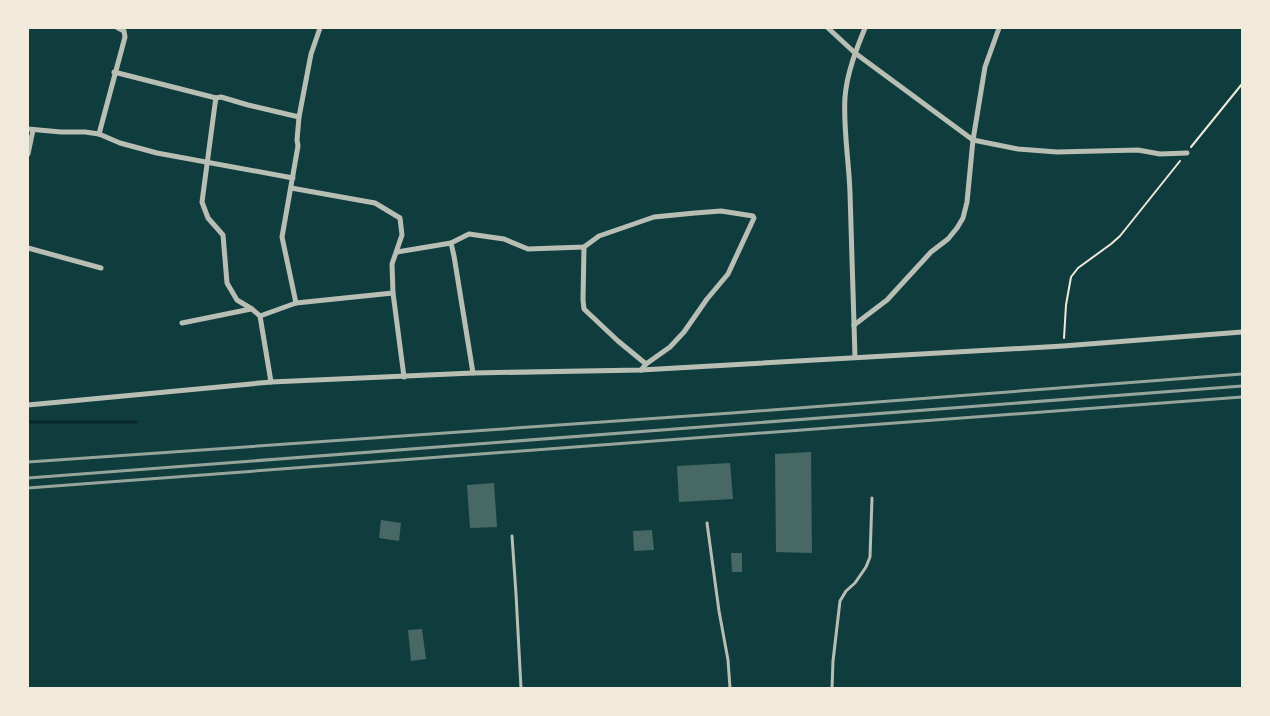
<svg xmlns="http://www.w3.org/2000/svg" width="1270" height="716" viewBox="0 0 1270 716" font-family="Manrope,sans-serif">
	<rect width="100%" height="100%" fill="#0f3d3e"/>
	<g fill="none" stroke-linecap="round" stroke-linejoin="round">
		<path stroke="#0a2a2b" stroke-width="3" d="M 28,422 L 137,422"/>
	</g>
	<g fill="#486865">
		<path d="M 811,452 L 812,553 L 776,552 L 775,454 Z"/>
		<path d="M 730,463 L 733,499 L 679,502 L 677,466 Z"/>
		<path d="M 494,483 L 497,527 L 470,528 L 467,485 Z"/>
		<path d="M 381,520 L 401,523 L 399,541 L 379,538 Z"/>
		<path d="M 652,530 L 654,550 L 634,551 L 633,531 Z"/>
		<path d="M 731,553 L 742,553 L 742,572 L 732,572 Z"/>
		<path d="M 422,629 L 426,659 L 411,661 L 408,630 Z"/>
	</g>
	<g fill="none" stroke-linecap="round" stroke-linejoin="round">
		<g stroke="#f1e9da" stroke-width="2">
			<path d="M 1191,147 L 1242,84"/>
			<path d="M 1064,338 L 1066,305 L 1071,277 L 1078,268 L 1111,244 L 1120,236 L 1180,161"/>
		</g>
		<g stroke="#b8beb3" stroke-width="3">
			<path d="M 707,523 L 719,611 L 728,660 L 730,688"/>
			<path d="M 512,536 L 516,594 L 521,688"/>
			<path d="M 832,688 L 833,661 L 840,601 L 846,591 L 855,583 L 866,567 L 870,557 L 872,498"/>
		</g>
		<g stroke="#b8beb3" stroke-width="5">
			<path d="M 828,28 L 855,53 L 973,140 L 1018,149 L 1057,152 L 1138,150 L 1160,154 L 1187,153"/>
			<path d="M 114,72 L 216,98"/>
			<path d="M 28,129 L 61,132 L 85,132 L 99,134 L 120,143 L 157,153 L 293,178"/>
			<path d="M 99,134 L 125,37 L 124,31 L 118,28"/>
			<path d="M 28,154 L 33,130"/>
			<path d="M 291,188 L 375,203 L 400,218 L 402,235 L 392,264 L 393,293"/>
			<path d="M 451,243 L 454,256 L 473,373"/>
			<path d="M 584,247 L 583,300 L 584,309 L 618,341 L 646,364"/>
			<path d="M 28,248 L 101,268"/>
			<path d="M 397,252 L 451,243 L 469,234 L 504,239 L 528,249 L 584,247 L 599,236 L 654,217 L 695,213 L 721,211 L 753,216 L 754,218 L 728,274 L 707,299 L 684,332 L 670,347 L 646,364 L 641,370"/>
			<path d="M 296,303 L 282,237 L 298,146 L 297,140 L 299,117"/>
			<path d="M 260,316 L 296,303 L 393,293 L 404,377"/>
			<path d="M 182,323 L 251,309"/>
			<path d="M 854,325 L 887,300 L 931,252 L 948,239 L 957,228 L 963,218 L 967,202 L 973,140 L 985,67 L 999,28"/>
			<path d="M 855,357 C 853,302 852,247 850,193 C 849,161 843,129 845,97 C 847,73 856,50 865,28"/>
			<path d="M 271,382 L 260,316 L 252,309 L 237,300 L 227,283 L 223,235 L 208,218 L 202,202 L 215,104 L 216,98 L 221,97 L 248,105 L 299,117 L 311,54 L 320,28"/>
			<path d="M 28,405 L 271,382 L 473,373 L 641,370 L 1063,346 L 1242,332"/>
		</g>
		<g stroke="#97a49c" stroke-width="3">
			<path d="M 28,462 L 732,413 L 1242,374"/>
			<path d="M 28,478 L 1242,386"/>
			<path d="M 28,488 L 1242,397"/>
		</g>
	</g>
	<rect width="1270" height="716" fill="none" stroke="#f1e9da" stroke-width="58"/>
</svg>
